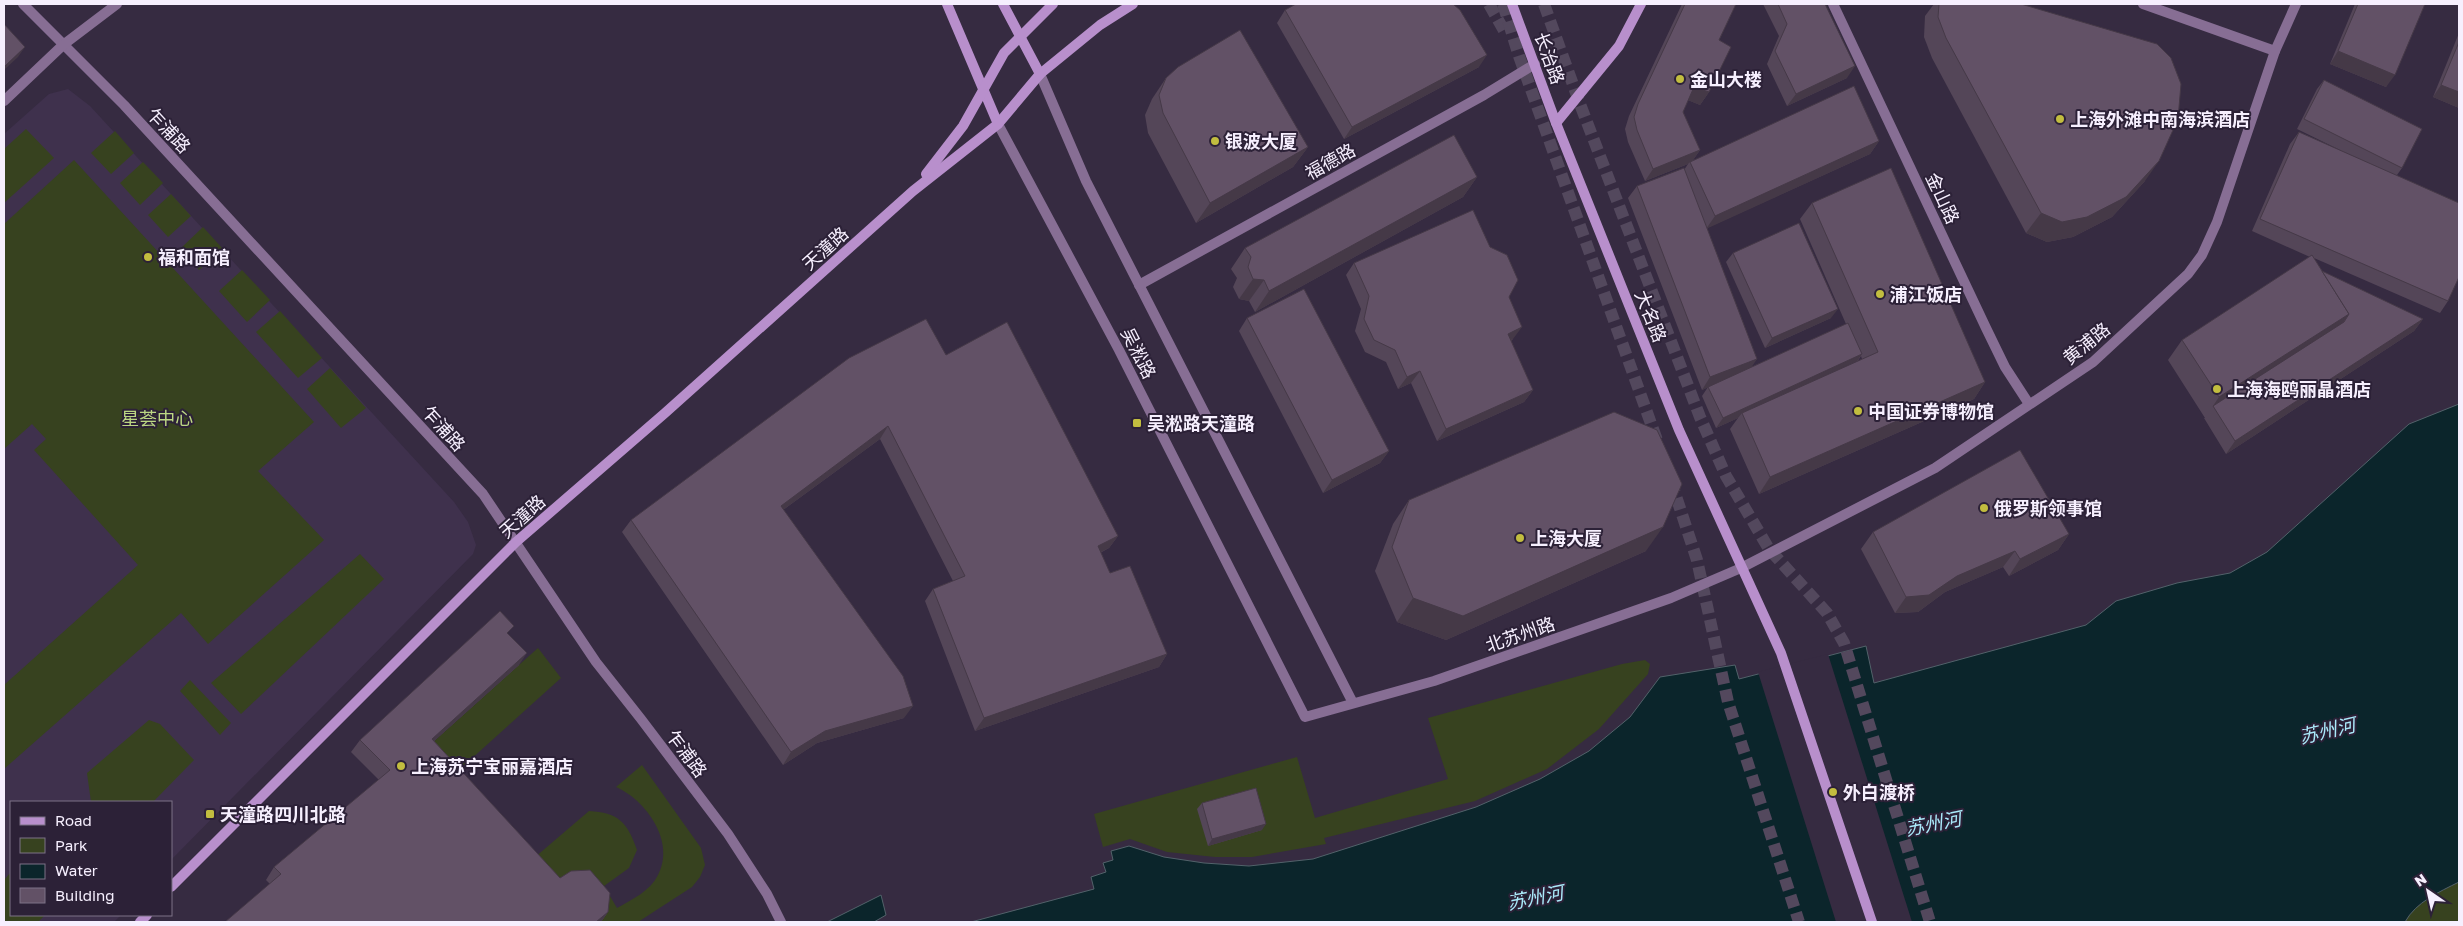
<svg xmlns="http://www.w3.org/2000/svg" width="2463" height="926" viewBox="0 0 2463 926" font-family="'Golos Text','Noto Sans SC',sans-serif">
	<rect width="100%" height="100%" fill="#362b41"/>
	<path fill="#3f314d" d="M 68,89 L 90,106 L 454,502 L 468,522 L 476,545 L 473,554 L 171,860 L 171,802 L 11,802 L 11,915 L 121,915 L 114,922 L 4,922 L 4,134 L 49,94 Z"/>
	<g fill="#37421f">
		<path d="M 26,129 L 54,158 L 4,203 L 4,149 Z"/>
		<path d="M 115,131 L 134,153 L 111,174 L 91,153 Z"/>
		<path d="M 74,160 L 314,422 L 258,471 L 324,540 L 208,644 L 181,613 L 4,769 L 4,685 L 138,565 L 34,450 L 46,439 L 32,424 L 4,449 L 4,224 Z"/>
		<path d="M 143,162 L 163,183 L 140,205 L 120,183 Z"/>
		<path d="M 171,194 L 191,216 L 168,237 L 148,215 Z"/>
		<path d="M 203,227 L 223,249 L 199,270 L 180,249 Z"/>
		<path d="M 242,270 L 270,300 L 247,322 L 219,291 Z"/>
		<path d="M 280,311 L 322,358 L 298,378 L 256,332 Z"/>
		<path d="M 330,368 L 366,408 L 341,428 L 307,389 Z"/>
		<path d="M 360,554 L 384,579 L 241,714 L 211,683 Z"/>
		<path d="M 538,648 L 561,678 L 449,779 L 423,751 Z"/>
		<path d="M 1645,660 L 1650,664 L 1648,674 L 1599,729 L 1547,769 L 1475,801 L 1324,838 L 1326,844 L 1252,857 L 1215,857 L 1167,852 L 1130,839 L 1103,847 L 1094,814 L 1297,757 L 1315,818 L 1448,779 L 1428,718 L 1622,664 Z"/>
		<path d="M 190,680 L 231,723 L 220,735 L 180,691 Z"/>
		<path d="M 149,720 L 160,724 L 194,760 L 153,802 L 91,802 L 87,773 Z"/>
		<path d="M 642,765 L 701,848 L 705,865 L 700,877 L 692,887 L 638,922 L 599,922 L 563,883 L 527,864 L 589,811 C 618,813 627,821 637,850 L 629,868 L 604,886 L 617,908 C 633,899 650,891 658,875 C 676,842 646,800 616,787 Z"/>
		<path d="M 11,872 L 11,915 L 45,915 L 38,922 L 4,922 L 4,880 Z"/>
		<path d="M 2459,882 L 2459,922 L 2405,922 C 2416,902 2439,892 2459,882 Z"/>
	</g>
	<g fill="#0b252b" stroke="#52626a">
		<path d="M 2459,404 L 2459,882 C 2439,892 2416,902 2405,922 L 971,922 L 1094,889 L 1091,877 L 1106,872 L 1103,863 L 1113,860 L 1111,851 L 1129,846 L 1164,857 L 1204,863 L 1249,866 L 1313,859 L 1476,807 L 1540,779 L 1589,751 L 1630,717 L 1660,677 L 1735,665 L 1739,679 L 1866,646 L 1874,683 L 2086,625 L 2116,601 L 2177,583 L 2230,573 L 2267,552 L 2409,424 Z"/>
		<path d="M 881,895 L 886,915 L 874,922 L 827,922 Z"/>
	</g>
	<path fill="#362b41" d="M 1828,654 L 1912,922 L 1836,922 L 1758,672 Z"/>
	<g fill="none" stroke-linecap="round" stroke-linejoin="round">
		<g stroke="#53485d" stroke-width="12" stroke-dasharray="12 6" stroke-linecap="butt">
			<path d="M 1489,4 L 1506,34"/>
			<path d="M 1503,4 L 1519,56 L 1658,443"/>
			<path d="M 1544,4 L 1580,104 L 1700,417 L 1726,476 L 1769,549 L 1827,613 L 1844,643 L 1930,922"/>
			<path d="M 1671,481 L 1697,560 L 1728,702 L 1799,922"/>
		</g>
		<g stroke="#876e94" stroke-width="10">
			<path d="M 23,4 L 124,105 L 483,494 L 596,662 L 641,719 L 728,834 L 767,894 L 781,922"/>
			<path d="M 1833,4 L 1986,328 L 2005,367 L 2029,404"/>
			<path d="M 2143,4 L 2275,51"/>
			<path d="M 1040,74 L 1086,181 L 1353,703"/>
			<path d="M 4,101 L 63,45 L 117,4"/>
			<path d="M 998,124 L 1119,350 L 1305,717 L 1434,681 L 1671,598 L 1741,568 L 1935,468 L 2093,362 L 2188,274 L 2202,255 L 2217,222 L 2275,51 L 2296,4"/>
			<path d="M 1139,285 L 1484,95 L 1535,64"/>
		</g>
		<g stroke="#b88fcc" stroke-width="10">
			<path d="M 947,4 L 998,124"/>
			<path d="M 1003,4 L 1040,74"/>
			<path d="M 1512,4 L 1556,123 L 1679,430 L 1781,653 L 1872,922"/>
			<path d="M 1556,123 L 1619,46 L 1641,4"/>
			<path d="M 926,174 L 963,126 L 1004,53 L 1053,4"/>
			<path d="M 171,887 L 516,542 L 665,413 L 913,191 L 998,124 L 1040,74 L 1100,25 L 1133,4"/>
			<path d="M 140,922 L 147,915"/>
		</g>
	</g>
	<g fill="#544658" fill-rule="evenodd">
		<path d="M 1682,4 L 1736,4 L 1719,40 L 1709,92 L 1700,105 L 1688,100 L 1683,112 L 1700,150 L 1693,160 L 1879,141 L 1870,154 L 1707,228 L 1752,367 L 1846,324 L 1800,219 L 1812,203 L 1985,382 L 1974,399 L 1759,494 L 1730,429 L 1738,418 L 1716,428 L 1702,396 L 1708,387 L 1702,390 L 1628,198 L 1637,186 L 1684,170 L 1688,164 L 1645,181 L 1628,142 L 1625,129 L 1629,116 ZM 1861,356 L 1862,359 L 1857,362 Z"/>
		<path d="M 1763,4 L 1825,4 L 1847,78 L 1787,106 L 1767,64 L 1779,36 Z"/>
		<path d="M 1934,4 L 2021,4 L 2145,181 L 2112,217 L 2073,237 L 2047,242 L 2026,233 L 1932,58 L 1924,37 L 1925,16 Z"/>
		<path d="M 2355,4 L 2425,4 L 2386,87 L 2330,64 Z"/>
		<path d="M 1285,10 L 1479,67 L 1344,139 L 1277,23 Z"/>
		<path d="M 2459,33 L 2459,108 L 2433,97 Z"/>
		<path d="M 1166,78 L 1308,147 L 1293,167 L 1196,223 L 1148,133 L 1145,115 L 1152,99 Z"/>
		<path d="M 2324,80 L 2402,168 L 2397,175 L 2448,301 L 2440,313 L 2314,258 L 2322,271 L 2423,319 L 2414,331 L 2226,454 L 2204,418 L 2205,418 L 2168,360 L 2182,340 L 2310,257 L 2252,231 L 2290,144 L 2299,132 L 2342,151 L 2297,129 L 2317,89 Z"/>
		<path d="M 1477,177 L 1463,197 L 1255,312 L 1249,301 L 1239,299 L 1233,287 L 1237,278 L 1231,269 L 1245,248 Z"/>
		<path d="M 1733,253 L 1831,318 L 1765,348 L 1726,262 Z"/>
		<path d="M 1354,263 L 1509,297 L 1513,339 L 1511,341 L 1533,390 L 1524,402 L 1437,441 L 1411,383 L 1398,389 L 1386,362 L 1365,352 L 1355,331 L 1361,309 L 1346,275 Z"/>
		<path d="M 1247,318 L 1389,451 L 1380,463 L 1323,493 L 1239,331 Z"/>
		<path d="M 946,355 L 1118,536 L 1109,548 L 1100,553 L 1110,573 L 1167,654 L 1159,667 L 975,731 L 925,601 L 933,589 L 953,581 L 880,439 L 783,510 L 904,718 L 817,743 L 783,765 L 622,532 L 631,520 Z"/>
		<path d="M 1409,500 L 1646,551 L 1446,640 L 1397,622 L 1375,571 L 1393,524 Z"/>
		<path d="M 1873,532 L 2069,534 L 2058,550 L 2009,576 L 2003,567 L 1945,592 L 1918,612 L 1895,613 L 1861,549 Z"/>
		<path d="M 508,634 L 519,665 L 434,741 L 560,878 L 608,912 L 601,922 L 225,922 L 270,884 L 266,880 L 274,867 L 379,780 L 351,752 L 360,740 Z"/>
		<path d="M 1202,803 L 1262,830 L 1208,846 L 1197,809 Z"/>
	</g>
	<g fill="#453947">
		<path d="M 25,47 L 18,57 L 4,70 L 4,67 Z"/>
		<path d="M 2338,51 L 2395,75 L 2386,87 L 2330,64 Z"/>
		<path d="M 1487,55 L 1479,67 L 1344,139 L 1352,127 Z"/>
		<path d="M 1855,66 L 1847,78 L 1787,106 L 1796,94 Z"/>
		<path d="M 2441,85 L 2459,92 L 2459,108 L 2433,97 Z"/>
		<path d="M 1694,87 L 1709,92 L 1700,105 L 1685,99 Z"/>
		<path d="M 1879,141 L 1870,154 L 1706,229 L 1715,216 Z"/>
		<path d="M 1308,147 L 1293,167 L 1196,223 L 1210,203 Z"/>
		<path d="M 1700,150 L 1691,163 L 1690,162 L 1688,164 L 1645,181 L 1653,169 Z"/>
		<path d="M 2159,161 L 2145,181 L 2112,217 L 2073,237 L 2047,242 L 2026,233 L 2041,213 Z"/>
		<path d="M 1477,177 L 1463,197 L 1255,312 L 1269,291 Z"/>
		<path d="M 1253,279 L 1264,280 L 1249,301 L 1239,299 Z"/>
		<path d="M 1838,309 L 1831,318 L 1765,348 L 1772,338 Z"/>
		<path d="M 2349,314 L 2335,334 L 2213,406 L 2219,397 Z"/>
		<path d="M 2423,319 L 2414,331 L 2226,454 L 2235,441 Z"/>
		<path d="M 1522,327 L 1513,339 L 1499,346 L 1508,334 Z"/>
		<path d="M 1862,354 L 1855,364 L 1742,413 L 1738,418 L 1716,428 L 1723,418 Z"/>
		<path d="M 1757,359 L 1749,371 L 1702,390 L 1710,377 Z"/>
		<path d="M 1420,371 L 1411,383 L 1398,389 L 1407,377 Z"/>
		<path d="M 1985,382 L 1974,399 L 1759,494 L 1770,477 Z"/>
		<path d="M 1533,390 L 1524,402 L 1437,441 L 1446,429 Z"/>
		<path d="M 888,426 L 880,439 L 772,518 L 781,506 Z"/>
		<path d="M 1389,451 L 1380,463 L 1323,493 L 1332,480 Z"/>
		<path d="M 1663,527 L 1646,551 L 1446,640 L 1397,622 L 1413,598 Z"/>
		<path d="M 2069,534 L 2058,550 L 2009,576 L 2020,559 Z"/>
		<path d="M 1118,536 L 1109,548 L 1089,558 L 1098,546 Z"/>
		<path d="M 2015,551 L 2003,567 L 1945,592 L 1918,612 L 1895,613 L 1906,597 Z"/>
		<path d="M 527,653 L 519,665 L 423,751 L 432,739 Z"/>
		<path d="M 1167,654 L 1159,667 L 975,731 L 984,718 Z"/>
		<path d="M 913,706 L 904,718 L 817,743 L 783,765 L 791,752 L 825,731 Z"/>
		<path d="M 1266,824 L 1262,830 L 1208,846 L 1212,839 Z"/>
		<path d="M 608,912 L 601,922 L 596,922 Z"/>
	</g>
	<g fill="#625166" stroke="#453947">
		<path d="M 1296,4 L 1453,4 L 1460,10 L 1487,55 L 1352,127 L 1285,10 Z"/>
		<path d="M 1685,4 L 1736,4 L 1719,40 L 1731,47 L 1709,92 L 1694,87 L 1683,112 L 1700,150 L 1653,169 L 1637,130 L 1634,117 L 1638,104 Z"/>
		<path d="M 1778,4 L 1825,4 L 1855,66 L 1796,94 L 1775,51 L 1787,24 Z"/>
		<path d="M 1939,4 L 2021,4 L 2157,44 L 2171,58 L 2181,84 L 2178,119 L 2159,161 L 2126,197 L 2087,217 L 2062,222 L 2041,213 L 1946,38 L 1938,17 Z"/>
		<path d="M 2358,4 L 2425,4 L 2395,75 L 2338,51 Z"/>
		<path d="M 4,24 L 25,47 L 4,67 Z"/>
		<path d="M 1240,30 L 1308,147 L 1210,203 L 1163,113 L 1159,95 L 1166,78 L 1178,67 Z"/>
		<path d="M 2459,42 L 2459,92 L 2441,85 Z"/>
		<path d="M 2324,80 L 2422,129 L 2402,168 L 2304,119 Z"/>
		<path d="M 1854,86 L 1879,141 L 1715,216 L 1690,162 Z"/>
		<path d="M 2299,132 L 2459,203 L 2459,277 L 2448,301 L 2260,219 Z"/>
		<path d="M 1454,135 L 1477,177 L 1269,291 L 1264,280 L 1253,279 L 1248,267 L 1251,257 L 1245,248 Z"/>
		<path d="M 1684,168 L 1757,359 L 1710,377 L 1637,186 Z"/>
		<path d="M 1891,168 L 1985,382 L 1770,477 L 1742,413 L 1878,352 L 1812,203 Z"/>
		<path d="M 1473,210 L 1490,247 L 1507,255 L 1518,280 L 1509,297 L 1522,327 L 1508,334 L 1533,390 L 1446,429 L 1420,371 L 1407,377 L 1395,350 L 1374,340 L 1364,319 L 1369,296 L 1354,263 Z"/>
		<path d="M 1799,223 L 1838,309 L 1772,338 L 1733,253 Z"/>
		<path d="M 2312,255 L 2349,314 L 2219,397 L 2182,340 Z"/>
		<path d="M 2322,271 L 2423,319 L 2235,441 L 2213,406 L 2344,322 L 2349,314 Z"/>
		<path d="M 1304,289 L 1389,451 L 1332,480 L 1247,318 Z"/>
		<path d="M 926,319 L 946,355 L 1007,322 L 1118,536 L 1098,546 L 1110,573 L 1130,566 L 1167,654 L 984,718 L 933,589 L 965,576 L 888,426 L 781,506 L 903,676 L 913,706 L 825,731 L 791,752 L 631,520 L 849,358 Z"/>
		<path d="M 1848,323 L 1862,354 L 1723,418 L 1708,387 Z"/>
		<path d="M 1614,412 L 1657,430 L 1682,484 L 1663,527 L 1463,616 L 1413,598 L 1392,547 L 1409,500 Z"/>
		<path d="M 2020,450 L 2069,534 L 2020,559 L 2015,551 L 1957,576 L 1929,595 L 1906,597 L 1873,532 Z"/>
		<path d="M 500,611 L 514,626 L 507,633 L 527,653 L 432,739 L 560,878 L 571,871 L 590,870 L 610,893 L 608,912 L 596,922 L 225,922 L 281,874 L 274,867 L 390,770 L 360,740 Z"/>
		<path d="M 1256,788 L 1266,824 L 1212,839 L 1202,803 Z"/>
	</g>
	<g fill="#c2bd3f" stroke="#2c2137" stroke-width="2">
		<circle cx="1680" cy="79" r="5"/>
		<circle cx="2060" cy="119" r="5"/>
		<circle cx="1215" cy="141" r="5"/>
		<circle cx="148" cy="257" r="5"/>
		<circle cx="1880" cy="294" r="5"/>
		<circle cx="2217" cy="389" r="5"/>
		<circle cx="1858" cy="411" r="5"/>
		<rect x="1132" y="418" width="10" height="10" rx="2.5"/>
		<circle cx="1984" cy="508" r="5"/>
		<circle cx="1520" cy="538" r="5"/>
		<circle cx="401" cy="766" r="5"/>
		<circle cx="1833" cy="792" r="5"/>
		<rect x="205" y="809" width="10" height="10" rx="2.5"/>
	</g>
	<g text-anchor="middle" dominant-baseline="central" stroke-width="4" stroke-linejoin="round" paint-order="stroke">
		<g font-size="18" fill="#f6effe" stroke="#2c2137">
			<text transform="translate(1550 58) rotate(70)">长治路</text>
			<text transform="translate(169 130) rotate(47)">乍浦路</text>
			<text transform="translate(1330 161) rotate(-29)">福德路</text>
			<text transform="translate(1943 198) rotate(65)">金山路</text>
			<text transform="translate(825 248) rotate(-42)">天潼路</text>
			<text transform="translate(1651 316) rotate(68)">大名路</text>
			<text transform="translate(2086 343) rotate(-39)">黄浦路</text>
			<text transform="translate(1139 353) rotate(63)">吴淞路</text>
			<text transform="translate(444 428) rotate(48)">乍浦路</text>
			<text transform="translate(522 516) rotate(-42)">天潼路</text>
			<text transform="translate(1520 634) rotate(-19)">北苏州路</text>
			<text transform="translate(687 753) rotate(53)">乍浦路</text>
		</g>
		<g font-size="18" font-weight="bold" fill="#f6effe" stroke="#2c2137" text-anchor="start">
			<text x="1690" y="79">金山大楼</text>
			<text x="2070" y="119">上海外滩中南海滨酒店</text>
			<text x="1225" y="141">银波大厦</text>
			<text x="158" y="257">福和面馆</text>
			<text x="1890" y="294">浦江饭店</text>
			<text x="2227" y="389">上海海鸥丽晶酒店</text>
			<text x="1868" y="411">中国证券博物馆</text>
			<text x="1147" y="423">吴淞路天潼路</text>
			<text x="1994" y="508">俄罗斯领事馆</text>
			<text x="1530" y="538">上海大厦</text>
			<text x="411" y="766">上海苏宁宝丽嘉酒店</text>
			<text x="1843" y="792">外白渡桥</text>
			<text x="220" y="814">天潼路四川北路</text>
		</g>
		<g font-size="18" fill="#bcd783" stroke="#2c2137">
			<text x="157" y="418">星荟中心</text>
		</g>
		<g font-size="19" font-style="italic" fill="#aaeafa" stroke="#2c2137">
			<text transform="translate(2327 730) rotate(-13)">苏州河</text>
			<text transform="translate(1933 823) rotate(-11)">苏州河</text>
			<text transform="translate(1535 897) rotate(-11)">苏州河</text>
		</g>
	</g>
	<rect width="2463" height="926" fill="none" stroke="#f6effe" stroke-width="10"/>
	<rect x="10" y="801" width="162" height="115" fill="#2c2137" stroke="#7d7387"/>
	<rect x="20" y="817" width="25" height="8" fill="#b88fcc" stroke="#7d7387"/>
	<text x="55" y="826" font-size="15" fill="#f6effe">Road</text>
	<rect x="20" y="838" width="25" height="15" fill="#37421f" stroke="#7d7387"/>
	<text x="55" y="851" font-size="15" fill="#f6effe">Park</text>
	<rect x="20" y="864" width="25" height="15" fill="#0b252b" stroke="#7d7387"/>
	<text x="55" y="876" font-size="15" fill="#f6effe">Water</text>
	<rect x="20" y="888" width="25" height="15" fill="#625166" stroke="#7d7387"/>
	<text x="55" y="901" font-size="15" fill="#f6effe">Building</text>
	<g transform="translate(2428 891) rotate(326)" stroke="#2c2137" stroke-width="4" paint-order="stroke">
	<path d="M0-4L9 19L0 12L-9 19Z" fill="#f6effe"/>
	<text y="-8" font-size="14" font-weight="bold" text-anchor="middle" fill="#f6effe">N</text>
	</g>
</svg>
